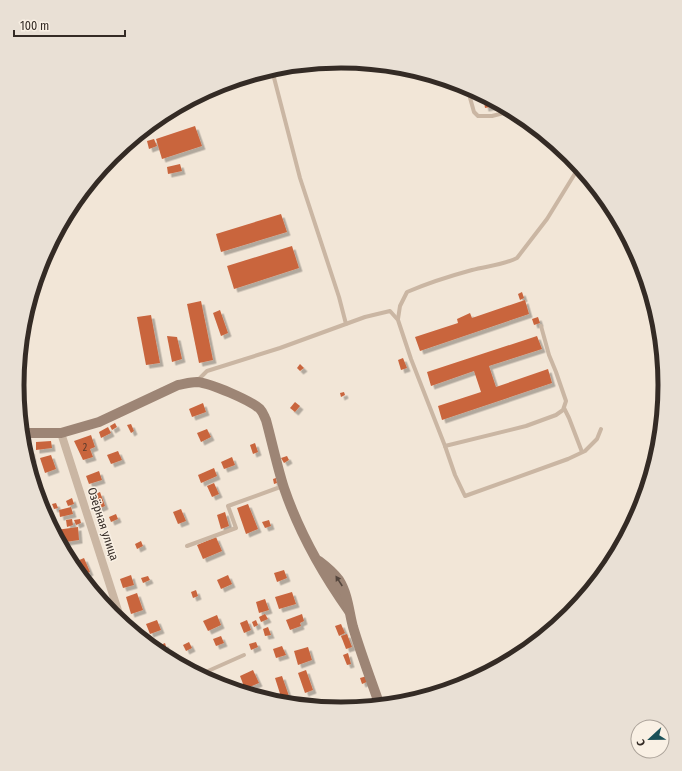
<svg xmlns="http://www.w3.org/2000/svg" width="682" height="771" viewBox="0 0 682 771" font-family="'Fira Sans Condensed',sans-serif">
	<defs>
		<filter id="shadow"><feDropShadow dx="3.5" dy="3.5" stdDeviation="0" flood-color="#0004"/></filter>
	</defs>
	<rect width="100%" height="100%" fill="#f2e6d7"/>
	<g fill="#c9653e" filter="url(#shadow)">
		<path d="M 483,96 L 500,105 L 485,108 Z"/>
		<path d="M 195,126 L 202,146 L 162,159 L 156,139 Z"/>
		<path d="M 154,139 L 157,146 L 149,149 L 147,141 Z"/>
		<path d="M 180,164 L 182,171 L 168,174 L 167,167 Z"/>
		<path d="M 281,214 L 287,232 L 221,252 L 216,234 Z"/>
		<path d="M 292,246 L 299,268 L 234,289 L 227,266 Z"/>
		<path d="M 522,292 L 524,298 L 520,300 L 518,294 Z"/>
		<path d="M 525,300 L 529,314 L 420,351 L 415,337 L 458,323 L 457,319 L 470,313 L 472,318 Z"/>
		<path d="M 201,301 L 213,360 L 199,363 L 187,304 Z"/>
		<path d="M 220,310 L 228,333 L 221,336 L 213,313 Z"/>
		<path d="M 151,315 L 160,363 L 146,365 L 137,317 Z"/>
		<path d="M 538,317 L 540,323 L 534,325 L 532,319 Z"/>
		<path d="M 167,336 L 177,337 L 182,359 L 172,362 Z"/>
		<path d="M 537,336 L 542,349 L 489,366 L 496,387 L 548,369 L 552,383 L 442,420 L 438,406 L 481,392 L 474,371 L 431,386 L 427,372 Z"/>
		<path d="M 403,358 L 407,368 L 401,370 L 398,360 Z"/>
		<path d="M 300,364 L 304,368 L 300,371 L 297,368 Z"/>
		<path d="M 344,392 L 345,395 L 341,397 L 340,393 Z"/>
		<path d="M 295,402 L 300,406 L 295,412 L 290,408 Z"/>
		<path d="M 203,403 L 206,412 L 192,417 L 189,409 Z"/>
		<path d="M 115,423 L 117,427 L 112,430 L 110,426 Z"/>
		<path d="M 131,424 L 134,431 L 131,433 L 127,425 Z"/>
		<path d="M 108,427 L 111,433 L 101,438 L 99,432 Z"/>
		<path d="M 207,429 L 211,437 L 201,442 L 197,433 Z"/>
		<path d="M 91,435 L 95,447 L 90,449 L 93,457 L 83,460 L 74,441 Z"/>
		<path d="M 51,441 L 52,448 L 36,450 L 36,442 Z"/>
		<path d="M 255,443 L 258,452 L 253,454 L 250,445 Z"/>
		<path d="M 31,450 L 33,459 L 27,460 L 24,452 Z"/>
		<path d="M 118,451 L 122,460 L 111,464 L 107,455 Z"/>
		<path d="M 51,455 L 56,469 L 45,473 L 40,458 Z"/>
		<path d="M 287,456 L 289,460 L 284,463 L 281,458 Z"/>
		<path d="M 232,457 L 235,465 L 224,469 L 221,462 Z"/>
		<path d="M 214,468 L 217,476 L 201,483 L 198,475 Z"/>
		<path d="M 99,471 L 102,480 L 89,484 L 86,476 Z"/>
		<path d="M 276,478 L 277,483 L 274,484 L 273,479 Z"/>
		<path d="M 214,483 L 219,494 L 212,497 L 207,486 Z"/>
		<path d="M 100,492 L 105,506 L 98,509 L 93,495 Z"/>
		<path d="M 72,498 L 74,504 L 68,506 L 66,501 Z"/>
		<path d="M 56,503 L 58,508 L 54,509 L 52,504 Z"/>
		<path d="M 248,504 L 258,529 L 246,534 L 237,508 Z"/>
		<path d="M 71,507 L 73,514 L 60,517 L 59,510 Z"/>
		<path d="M 181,509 L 186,521 L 178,524 L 173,512 Z"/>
		<path d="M 225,512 L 229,526 L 221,529 L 217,515 Z"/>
		<path d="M 116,514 L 118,519 L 111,522 L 109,517 Z"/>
		<path d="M 72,519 L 73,525 L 67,527 L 66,520 Z"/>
		<path d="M 80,519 L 81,523 L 76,525 L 74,520 Z"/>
		<path d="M 269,520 L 271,526 L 265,528 L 262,522 Z"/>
		<path d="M 78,527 L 79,540 L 59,543 L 57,539 L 56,530 Z"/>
		<path d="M 216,537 L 222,551 L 203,559 L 197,545 Z"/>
		<path d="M 141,541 L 143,546 L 137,549 L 135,544 Z"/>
		<path d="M 84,558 L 90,572 L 80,576 L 74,569 L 72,563 Z"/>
		<path d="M 284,570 L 287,578 L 277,582 L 274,573 Z"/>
		<path d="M 131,575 L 134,585 L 123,588 L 120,579 Z"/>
		<path d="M 228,575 L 232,584 L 221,589 L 217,580 Z"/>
		<path d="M 148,576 L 150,580 L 143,583 L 141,578 Z"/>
		<path d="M 196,590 L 198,596 L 193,598 L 191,592 Z"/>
		<path d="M 292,592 L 296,604 L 279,609 L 275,597 Z"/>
		<path d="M 137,593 L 143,610 L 131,614 L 126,597 Z"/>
		<path d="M 265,599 L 269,610 L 259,613 L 256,602 Z"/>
		<path d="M 265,614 L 268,619 L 261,622 L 259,617 Z"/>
		<path d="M 302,614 L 304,621 L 300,623 L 301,626 L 290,630 L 286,620 Z"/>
		<path d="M 217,615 L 221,625 L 208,631 L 203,621 Z"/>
		<path d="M 157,620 L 161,630 L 150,634 L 146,624 Z"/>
		<path d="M 247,620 L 251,630 L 244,633 L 240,623 Z"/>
		<path d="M 256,620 L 258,625 L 254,627 L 252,622 Z"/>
		<path d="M 341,624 L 345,633 L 339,636 L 335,626 Z"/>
		<path d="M 268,627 L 271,635 L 265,636 L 263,629 Z"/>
		<path d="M 139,628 L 143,637 L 141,638 L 131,631 Z"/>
		<path d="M 347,634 L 352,647 L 346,649 L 341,636 Z"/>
		<path d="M 221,636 L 224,643 L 216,646 L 213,639 Z"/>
		<path d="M 189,642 L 192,648 L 186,651 L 183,645 Z"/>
		<path d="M 256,642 L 258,647 L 251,650 L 249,644 Z"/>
		<path d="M 165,643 L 167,650 L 159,653 L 156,647 Z"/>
		<path d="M 282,646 L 286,655 L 276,658 L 273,649 Z"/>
		<path d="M 308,647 L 312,660 L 298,665 L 294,651 Z"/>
		<path d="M 348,653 L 351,664 L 347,665 L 343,655 Z"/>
		<path d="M 253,670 L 259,683 L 245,689 L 240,676 Z"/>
		<path d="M 306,670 L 313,690 L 305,693 L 298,673 Z"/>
		<path d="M 282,676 L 290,699 L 292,698 L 295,704 L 283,703 L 275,678 Z"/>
		<path d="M 367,676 L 369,681 L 362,684 L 360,678 Z"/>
		<path d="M 363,701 L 365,707 L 355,708 L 354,705 Z"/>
		<path d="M 321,702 L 323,708 L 308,706 Z"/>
	</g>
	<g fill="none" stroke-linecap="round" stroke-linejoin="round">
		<g stroke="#cab6a3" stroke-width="4">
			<path d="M 307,65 L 308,66 L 318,67 L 343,62"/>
			<path d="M 272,70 L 300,178 L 339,297 L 346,324"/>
			<path d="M 467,87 L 474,112 L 478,116 L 492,116 L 512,111"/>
			<path d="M 398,319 L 400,306 L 407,292 C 428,283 450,276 472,270 C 487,266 503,265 517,258 L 547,219 L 579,167"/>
			<path d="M 198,380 L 207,371 L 280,348 L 365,317 L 390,311 L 398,320 L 411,359 L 445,446 L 455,475 L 465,496 L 568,459 L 585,451 L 597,439 L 601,429"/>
			<path d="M 564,408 L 569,418 L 582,452"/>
			<path d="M 445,446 L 526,426 L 556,415 L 563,410 L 566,401 L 556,372 L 549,355 L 541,326"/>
			<path d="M 187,546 L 236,528 L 228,506 L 283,486"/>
			<path d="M 199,675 L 244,655"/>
		</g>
		<path stroke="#cab6a3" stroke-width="8" d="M 61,433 L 122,623"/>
		<g stroke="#9d8575" stroke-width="10">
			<path d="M 22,433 L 61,433 L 99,422 L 178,385 C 184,384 191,382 197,382 C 210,383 250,400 260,409 C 263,412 264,416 266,420 C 272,442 277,466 284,488 C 299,532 322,573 349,611"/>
			<path d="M 319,561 C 327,567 334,573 339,580 C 348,594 349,612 353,627 C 361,654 371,680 380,706"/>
		</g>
	</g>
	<defs><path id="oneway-solid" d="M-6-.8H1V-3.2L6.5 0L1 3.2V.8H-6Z"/></defs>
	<use fill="#54463d" href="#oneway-solid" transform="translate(339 581) rotate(-123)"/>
	<g text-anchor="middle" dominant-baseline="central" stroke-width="3" stroke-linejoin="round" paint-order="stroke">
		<g font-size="10" fill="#593a2b">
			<text x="85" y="448">2</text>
		</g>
		<g font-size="12" fill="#342b25" stroke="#f9f0e4">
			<text transform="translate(103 524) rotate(72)">Озёрная улица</text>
		</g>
	</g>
	<path d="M0 0H682V771H0ZM24 385a317 317 0 1 1 634 0a317 317 0 1 1-634 0Z" fill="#e9e0d5" fill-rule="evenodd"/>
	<path fill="none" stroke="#342b25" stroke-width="5" d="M24 385a317 317 0 1 1 634 0a317 317 0 1 1-634 0Z"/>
	<g transform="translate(650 739) rotate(248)"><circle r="19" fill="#f9f0e4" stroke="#aaa198"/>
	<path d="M0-3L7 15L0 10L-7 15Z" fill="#1a5057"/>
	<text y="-6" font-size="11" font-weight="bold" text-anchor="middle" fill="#342b25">С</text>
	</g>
	<path d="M14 30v6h111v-6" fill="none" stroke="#342b25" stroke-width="2"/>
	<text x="20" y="30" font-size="12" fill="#342b25" stroke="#f9f0e4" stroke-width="3" paint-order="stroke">100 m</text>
</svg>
